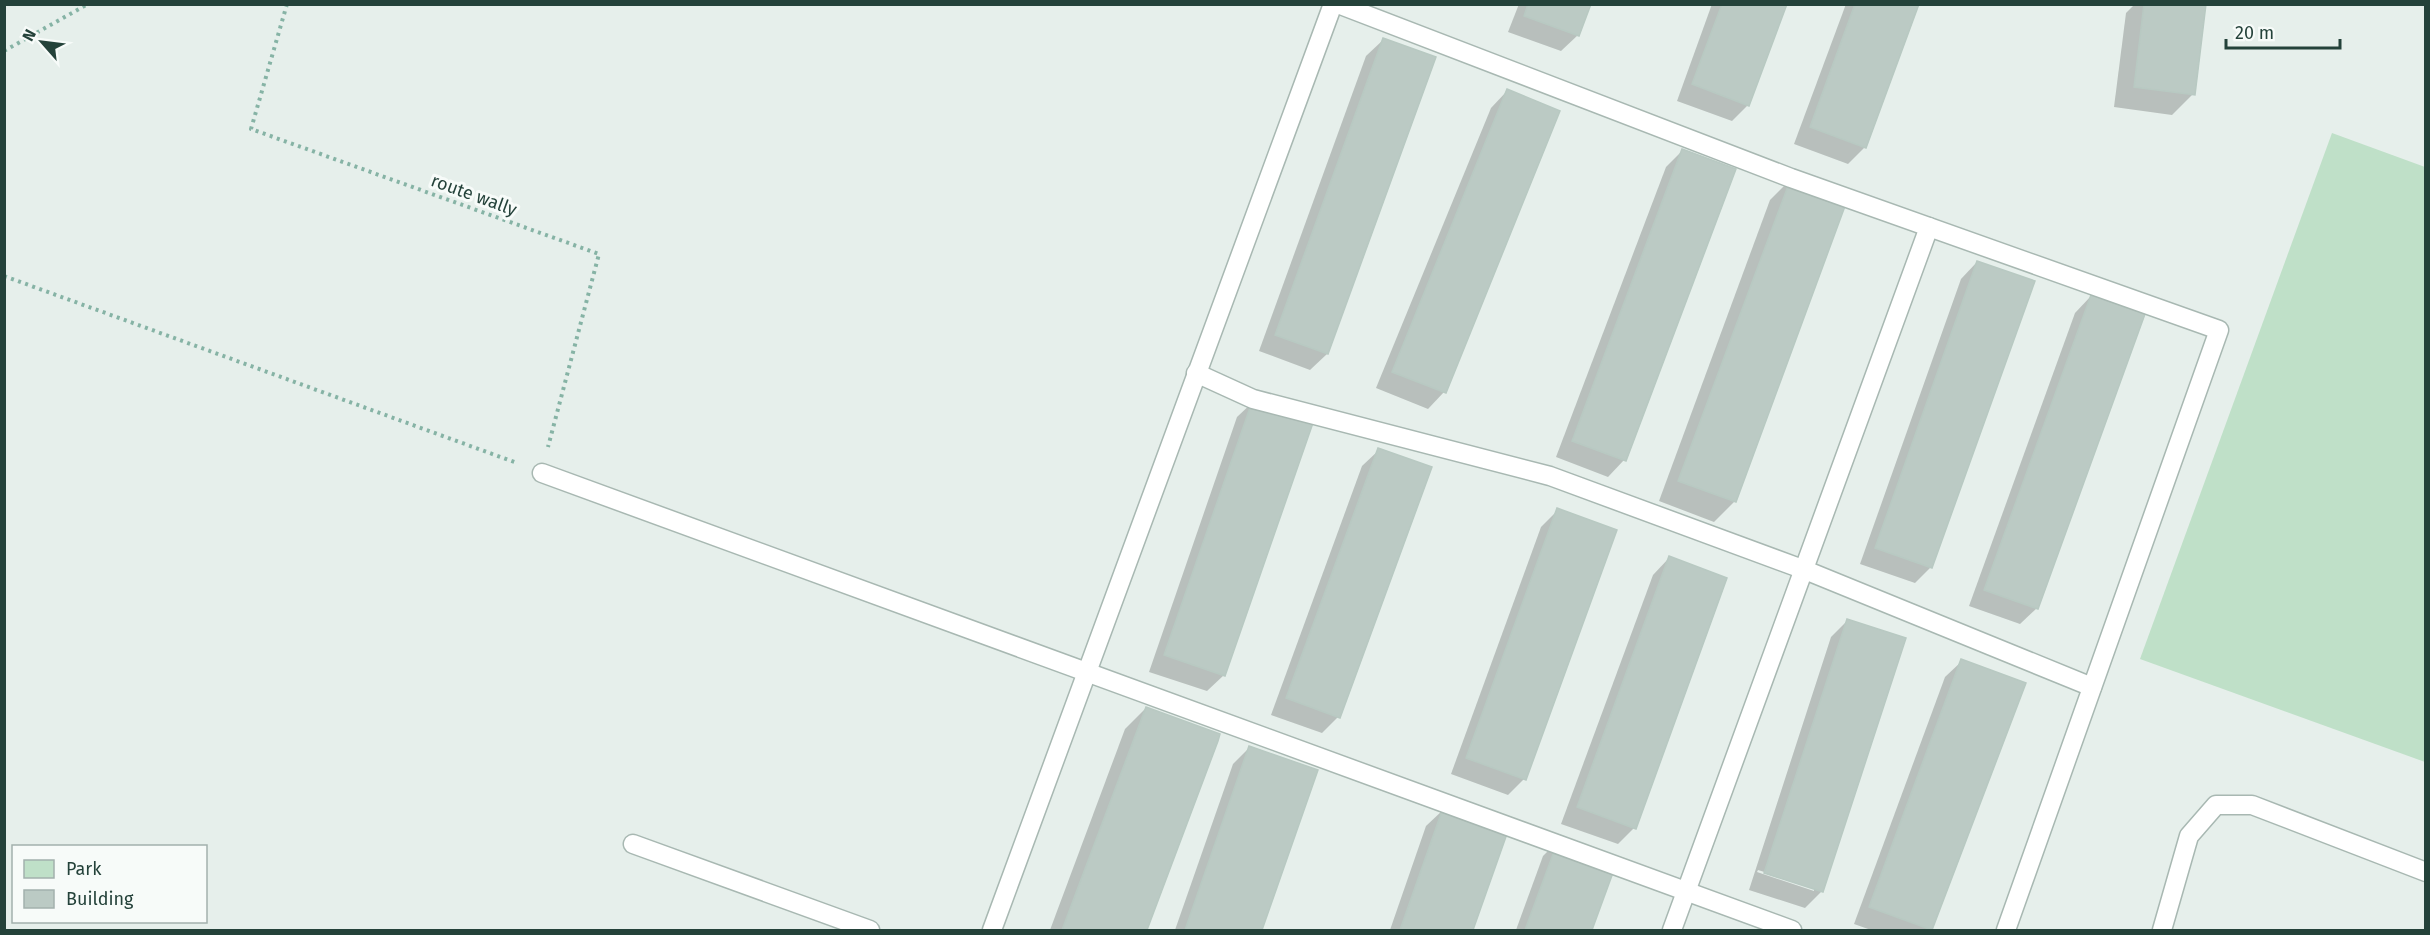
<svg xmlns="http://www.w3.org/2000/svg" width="2430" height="935" viewBox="0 0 2430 935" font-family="'Fira Sans',sans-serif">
	<rect width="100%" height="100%" fill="#e6efeb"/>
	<path fill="#bfe0c8" d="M 2332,133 L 2425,167 L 2425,762 L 2140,659 Z"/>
	<g fill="#0003" fill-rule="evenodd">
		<path d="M 1519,4 L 1589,4 L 1578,35 L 1561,51 L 1508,32 Z"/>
		<path d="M 1712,4 L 1786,4 L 1748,105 L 1732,121 L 1677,101 Z"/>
		<path d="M 1846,4 L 1917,4 L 1865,147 L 1848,164 L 1794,144 Z"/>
		<path d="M 2135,4 L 2205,4 L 2193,94 L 2172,115 L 2114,107 L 2126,13 Z"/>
		<path d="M 1383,40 L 1327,354 L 1310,370 L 1259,351 L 1366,56 Z"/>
		<path d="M 1507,91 L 1444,392 L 1428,409 L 1376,388 L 1491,108 Z"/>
		<path d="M 1682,151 L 1624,460 L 1608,477 L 1556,457 L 1666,167 Z"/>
		<path d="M 1791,179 L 1735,501 L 1714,522 L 1659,501 L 1770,200 Z"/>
		<path d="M 1977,262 L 1931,567 L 1915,583 L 1860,564 L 1961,279 Z"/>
		<path d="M 2091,296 L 2037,608 L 2020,624 L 1969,606 L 2075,313 Z"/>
		<path d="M 1254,401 L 1224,675 L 1207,691 L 1149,672 L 1237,417 Z"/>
		<path d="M 1379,450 L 1338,717 L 1322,733 L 1271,715 L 1362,466 Z"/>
		<path d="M 1558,510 L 1524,779 L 1508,795 L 1451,774 L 1541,527 Z"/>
		<path d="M 1669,558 L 1634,828 L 1618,844 L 1561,824 L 1653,575 Z"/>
		<path d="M 1848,620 L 1822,891 L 1805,908 L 1749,890 L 1831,637 ZM 1758,870 L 1814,888 L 1814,891 L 1757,872 Z"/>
		<path d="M 1962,661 L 2024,684 L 1932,930 L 1871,930 L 1854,924 L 1945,677 Z"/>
		<path d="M 1146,708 L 1218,735 L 1145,930 L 1050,930 L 1125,729 Z"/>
		<path d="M 1249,748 L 1316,770 L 1261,930 L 1175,930 L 1233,764 Z"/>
		<path d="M 1443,810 L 1506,832 L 1471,930 L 1390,930 L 1426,826 Z"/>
		<path d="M 1559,840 L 1616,861 L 1591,930 L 1516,930 L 1543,856 Z"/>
	</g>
	<g fill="#bbcac4" stroke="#b8c9c2" stroke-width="1.5">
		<path d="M 1528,4 L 1591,4 L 1579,36 L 1524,16 Z"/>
		<path d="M 1722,4 L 1787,4 L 1749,106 L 1692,84 Z"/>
		<path d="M 1855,4 L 1919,4 L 1866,148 L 1810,127 Z"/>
		<path d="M 2144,4 L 2206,4 L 2195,95 L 2134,87 Z"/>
		<path d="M 1383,38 L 1436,57 L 1328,354 L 1275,335 Z"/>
		<path d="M 1507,89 L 1560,111 L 1446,393 L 1392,372 Z"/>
		<path d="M 1682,149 L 1736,169 L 1626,461 L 1572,441 Z"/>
		<path d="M 1791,178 L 1848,198 L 1736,502 L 1678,481 Z"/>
		<path d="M 1977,261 L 2035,281 L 1932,568 L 1875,548 Z"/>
		<path d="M 2091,295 L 2145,314 L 2038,609 L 1984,590 Z"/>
		<path d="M 1253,399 L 1314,420 L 1225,676 L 1164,655 Z"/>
		<path d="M 1378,448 L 1432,467 L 1340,718 L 1286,698 Z"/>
		<path d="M 1557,508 L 1617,530 L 1526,780 L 1466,758 Z"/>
		<path d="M 1669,556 L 1727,578 L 1636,829 L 1577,807 Z"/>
		<path d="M 1847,619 L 1906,638 L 1823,892 L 1764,873 Z"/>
		<path d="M 1961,659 L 2026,683 L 1932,930 L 1869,907 Z"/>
		<path d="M 1146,707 L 1220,734 L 1218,741 L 1147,930 L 1062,930 Z"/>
		<path d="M 1249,746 L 1318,770 L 1262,930 L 1185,930 Z"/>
		<path d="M 1443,808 L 1508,831 L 1473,930 L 1400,930 Z"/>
		<path d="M 1559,838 L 1615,867 L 1592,930 L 1525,930 Z"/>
	</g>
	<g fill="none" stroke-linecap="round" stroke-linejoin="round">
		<defs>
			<g id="service">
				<path d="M 1338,4 L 1791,178 L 2219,330 L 2006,930"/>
				<path d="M 1196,373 L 1253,399 L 1550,476 L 1805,570 L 2092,687"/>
				<path d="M 542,473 L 1792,930"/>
				<path d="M 633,844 L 870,930"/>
				<path d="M 992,930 L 1333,4"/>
				<path d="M 1672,930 L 1929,227"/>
				<path d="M 2162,930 L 2189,836 L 2216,805 L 2252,805 L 2426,872"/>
			</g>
		</defs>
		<use href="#service" stroke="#a8b8b2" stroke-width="21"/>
		<g stroke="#86b3a5" stroke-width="4" stroke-dasharray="3 4.5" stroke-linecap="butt">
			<path d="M 287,4 L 251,129 L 599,254 L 548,447"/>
			<path d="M 4,51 L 88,4"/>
			<path d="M 4,276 L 517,463"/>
		</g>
		<use href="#service" stroke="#fff" stroke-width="18"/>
	</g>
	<g text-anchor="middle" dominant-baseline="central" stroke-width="6" stroke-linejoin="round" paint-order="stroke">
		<g font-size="18" fill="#24423a" stroke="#f7fbf9">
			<text transform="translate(474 195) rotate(20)">route wally</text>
		</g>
	</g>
	<rect width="2430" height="935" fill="none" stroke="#24423a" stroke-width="12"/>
	<rect x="12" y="845" width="195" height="78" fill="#f7fbf9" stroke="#a3b1ad" stroke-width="1.5"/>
	<rect x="24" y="860" width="30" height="18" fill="#bfe0c8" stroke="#a3b1ad" stroke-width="1.5"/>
	<text x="66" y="875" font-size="18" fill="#24423a">Park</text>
	<rect x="24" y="890" width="30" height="18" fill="#bbcac4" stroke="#a3b1ad" stroke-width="1.5"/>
	<text x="66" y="905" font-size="18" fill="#24423a">Building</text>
	<g transform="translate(42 42) rotate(298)" stroke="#f7fbf9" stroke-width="4.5" paint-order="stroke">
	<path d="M0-4.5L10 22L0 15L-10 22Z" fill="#24423a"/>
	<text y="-9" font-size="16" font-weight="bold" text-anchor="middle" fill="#24423a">N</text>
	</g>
	<path d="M2226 39v9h114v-9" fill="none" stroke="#24423a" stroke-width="3"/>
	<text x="2235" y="39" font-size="18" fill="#24423a" stroke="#f7fbf9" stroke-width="4.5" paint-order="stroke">20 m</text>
</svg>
